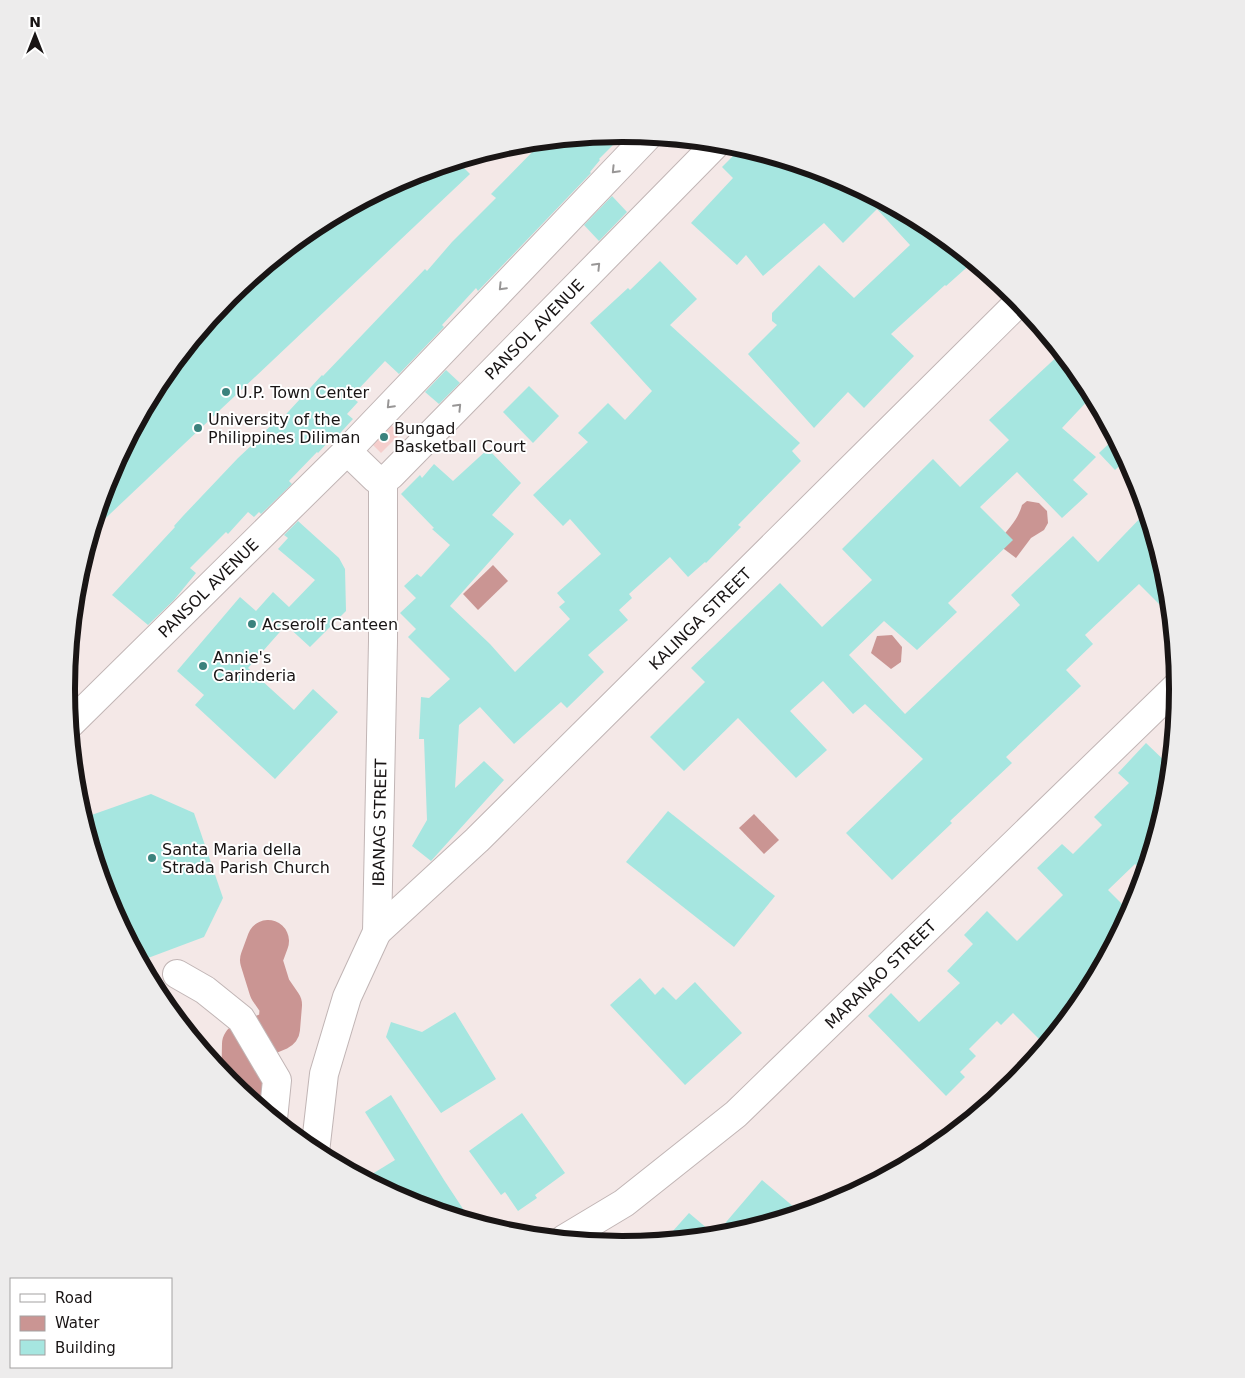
<svg xmlns="http://www.w3.org/2000/svg" width="1245" height="1378" viewBox="0 0 1245 1378" font-family="'DejaVu Sans',sans-serif">
	<rect width="100%" height="100%" fill="#f4e8e7"/>
	<path fill="#f5cecc" d="M 386,420 L 400,434 L 381,453 L 367,439 Z"/>
	<g fill="#ca9593">
		<path d="M 1027,501 L 1039,503 L 1047,511 L 1048,523 L 1044,530 L 1031,538 L 1016,558 L 996,543 C 1007,531 1018,520 1022,505 Z"/>
		<path d="M 493,565 L 508,581 L 478,610 L 463,594 Z"/>
		<path d="M 892,635 L 902,647 L 901,662 L 891,669 L 871,653 L 877,636 Z"/>
		<path d="M 754,814 L 779,840 L 764,854 L 739,828 Z"/>
	</g>
	<g fill="none" stroke-linecap="round" stroke-linejoin="round">
		<path stroke="#ca9593" stroke-width="42" d="M 242,1093 L 243,1044 L 279,1029 L 281,1005 L 270,989 L 261,960 L 268,941"/>
	</g>
	<g fill="#a6e6e0">
		<path d="M 625,133 L 599,159 L 600,160 L 590,172 L 591,173 L 478,291 L 476,288 L 442,325 L 444,327 L 399,374 L 385,361 L 351,397 L 358,402 L 347,414 L 353,419 L 332,442 L 330,440 L 318,453 L 317,452 L 289,481 L 292,484 L 261,514 L 259,512 L 254,517 L 248,512 L 228,534 L 226,532 L 190,568 L 196,573 L 174,600 L 148,625 L 112,595 L 175,527 L 174,526 L 183,516 L 238,458 L 253,444 L 276,420 L 278,423 L 322,375 L 323,376 L 425,269 L 427,271 L 452,242 L 496,198 L 491,194 L 544,140 Z"/>
		<path d="M 742,147 L 836,175 L 932,227 L 974,261 L 946,286 L 945,285 L 891,334 L 914,356 L 864,408 L 848,392 L 814,428 L 748,354 L 777,325 L 772,321 L 772,313 L 819,265 L 854,298 L 910,245 L 877,209 L 843,243 L 824,223 L 763,276 L 746,255 L 737,265 L 691,223 L 733,178 L 722,167 Z"/>
		<path d="M 457,161 L 470,174 L 92,531 L 109,476 L 160,380 L 229,295 L 314,226 L 410,175 Z"/>
		<path d="M 612,196 L 627,212 L 599,241 L 584,225 Z"/>
		<path d="M 660,261 L 697,299 L 670,325 L 800,443 L 792,451 L 801,461 L 738,525 L 741,527 L 706,563 L 705,562 L 688,577 L 670,557 L 629,594 L 632,598 L 619,610 L 628,620 L 588,655 L 604,672 L 567,708 L 561,702 L 514,744 L 480,707 L 459,725 L 455,788 L 484,761 L 504,780 L 431,861 L 412,846 L 427,820 L 424,739 L 419,739 L 421,697 L 429,698 L 450,679 L 408,637 L 416,629 L 400,613 L 416,598 L 404,586 L 417,574 L 421,577 L 450,545 L 432,529 L 434,528 L 401,494 L 420,475 L 422,478 L 434,464 L 453,481 L 488,449 L 521,483 L 492,515 L 514,534 L 450,606 L 490,644 L 515,672 L 570,619 L 559,607 L 565,602 L 557,593 L 601,554 L 570,519 L 563,526 L 533,495 L 588,442 L 578,433 L 608,403 L 625,420 L 652,391 L 590,323 L 628,288 L 630,290 Z"/>
		<path d="M 1062,352 L 1085,380 L 1093,395 L 1062,428 L 1096,457 L 1073,480 L 1088,494 L 1062,518 L 1017,472 L 980,507 L 1013,540 L 948,603 L 957,612 L 917,650 L 884,621 L 849,655 L 905,714 L 1020,605 L 1011,595 L 1073,536 L 1098,562 L 1147,511 L 1168,581 L 1169,595 L 1160,605 L 1139,584 L 1085,635 L 1093,644 L 1066,670 L 1081,686 L 1006,757 L 1012,763 L 950,821 L 952,823 L 892,880 L 846,833 L 923,759 L 865,704 L 853,714 L 823,681 L 790,711 L 827,750 L 796,778 L 738,718 L 684,771 L 650,737 L 705,682 L 691,668 L 780,583 L 822,627 L 872,580 L 842,549 L 933,459 L 960,487 L 1009,440 L 989,420 Z"/>
		<path d="M 446,370 L 460,383 L 439,404 L 425,392 Z"/>
		<path d="M 529,386 L 559,416 L 533,443 L 503,412 Z"/>
		<path d="M 1116,437 L 1127,459 L 1115,470 L 1099,453 Z"/>
		<path d="M 298,521 L 339,558 L 345,569 L 346,611 L 310,647 L 286,625 L 248,668 L 294,710 L 313,689 L 338,712 L 275,779 L 195,705 L 204,695 L 177,671 L 240,597 L 256,611 L 273,592 L 289,607 L 315,580 L 278,549 L 288,538 L 284,535 Z"/>
		<path d="M 1146,743 L 1171,767 L 1168,798 L 1145,874 L 1135,864 L 1108,890 L 1131,913 L 1085,998 L 1045,1045 L 1013,1013 L 1001,1025 L 997,1021 L 969,1049 L 976,1056 L 960,1072 L 965,1077 L 946,1096 L 868,1016 L 891,993 L 919,1022 L 960,983 L 947,971 L 973,944 L 964,935 L 987,911 L 1017,941 L 1063,895 L 1037,868 L 1062,844 L 1073,854 L 1102,825 L 1094,817 L 1129,783 L 1118,773 Z"/>
		<path d="M 151,794 L 194,813 L 223,898 L 204,937 L 140,961 L 108,902 L 83,818 Z"/>
		<path d="M 668,811 L 775,896 L 734,947 L 626,862 Z"/>
		<path d="M 640,978 L 655,995 L 663,987 L 676,1000 L 695,982 L 742,1033 L 685,1085 L 610,1005 Z"/>
		<path d="M 455,1012 L 496,1079 L 441,1113 L 386,1037 L 391,1022 L 422,1032 Z"/>
		<path d="M 391,1095 L 444,1180 L 471,1221 L 409,1203 L 364,1179 L 395,1160 L 365,1112 Z"/>
		<path d="M 522,1113 L 565,1173 L 535,1195 L 537,1198 L 518,1211 L 505,1192 L 501,1195 L 469,1151 Z"/>
		<path d="M 762,1180 L 801,1213 L 731,1235 L 664,1241 L 689,1213 L 715,1235 Z"/>
	</g>
	<g fill="none" stroke-linecap="round" stroke-linejoin="round">
		<defs>
			<g id="minor">
				<path id="s1" d="M 347,451 L 376,479 L 383,481 L 391,475 L 718,142"/>
				<path id="s2" d="M 70,724 L 347,451 L 649,135"/>
				<path id="s3" d="M 377,932 L 477,840 L 1020,301"/>
				<path d="M 177,974 L 205,990 L 241,1019 L 277,1080 L 273,1119"/>
				<path id="s4" d="M 315,1152 L 324,1074 L 347,997 L 377,932 L 383,641 L 383,481"/>
				<path id="s5" d="M 564,1239 L 624,1203 L 736,1114 L 1178,685"/>
			</g>
		</defs>
		<use href="#minor" stroke="#c1b5b5" stroke-width="30"/>
		<use href="#minor" stroke="#fff" stroke-width="28"/>
	</g>
	<defs><path id="oneway-chevron" d="M-2-3.5L2.5 0L-2 3.5" fill="none" stroke-width="1.6" stroke-linecap="round" stroke-linejoin="round" transform="scale(1.25)"/></defs>
	<g stroke="#989696">
		<use href="#oneway-chevron" transform="translate(615 170) rotate(134)"/>
		<use href="#oneway-chevron" transform="translate(597 266) rotate(-46)"/>
		<use href="#oneway-chevron" transform="translate(502 287) rotate(134)"/>
		<use href="#oneway-chevron" transform="translate(390 405) rotate(134)"/>
		<use href="#oneway-chevron" transform="translate(458 407) rotate(-46)"/>
	</g>
	<g fill="#3b827d" stroke="#fff" stroke-width="2">
		<circle cx="226" cy="392" r="5"/>
		<circle cx="198" cy="428" r="5"/>
		<circle cx="384" cy="437" r="5"/>
		<circle cx="252" cy="624" r="5"/>
		<circle cx="203" cy="666" r="5"/>
		<circle cx="152" cy="858" r="5"/>
	</g>
	<g text-anchor="middle" dominant-baseline="central" stroke-width="4" stroke-linejoin="round" paint-order="stroke">
		<g font-size="16" fill="#191515" stroke="#fff">
			<text stroke="none"><textPath href="#s1" startOffset="262">PANSOL AVENUE</textPath></text>
			<text stroke="none"><textPath href="#s2" startOffset="194">PANSOL AVENUE</textPath></text>
			<text stroke="none"><textPath href="#s3" startOffset="450">KALINGA STREET</textPath></text>
			<text stroke="none"><textPath href="#s4" startOffset="340">IBANAG STREET</textPath></text>
			<text stroke="none"><textPath href="#s5" startOffset="414">MARANAO STREET</textPath></text>
		</g>
		<g font-size="16" fill="#191515" stroke="#fff" text-anchor="start">
			<text x="236" y="392">U.P. Town Center</text>
			<text x="208" y="419">University of the<tspan x="208" dy="18">Philippines Diliman</tspan></text>
			<text x="394" y="428">Bungad<tspan x="394" dy="18">Basketball Court</tspan></text>
			<text x="262" y="624">Acserolf Canteen</text>
			<text x="213" y="657">Annie's<tspan x="213" dy="18">Carinderia</tspan></text>
			<text x="162" y="849">Santa Maria della<tspan x="162" dy="18">Strada Parish Church</tspan></text>
		</g>
	</g>
	<path d="M0 0H1245V1378H0ZM75 689a547 547 0 1 1 1094 0a547 547 0 1 1-1094 0Z" fill="#edecec" fill-rule="evenodd"/>
	<path fill="none" stroke="#191515" stroke-width="6" d="M75 689a547 547 0 1 1 1094 0a547 547 0 1 1-1094 0Z"/>
	<rect x="10" y="1278" width="162" height="90" fill="#ffffff" stroke="#a3a1a1"/>
	<rect x="20" y="1294" width="25" height="8" fill="#ffffff" stroke="#a3a1a1"/>
	<text x="55" y="1303" font-size="15" fill="#191515">Road</text>
	<rect x="20" y="1316" width="25" height="15" fill="#ca9593" stroke="#a3a1a1"/>
	<text x="55" y="1328" font-size="15" fill="#191515">Water</text>
	<rect x="20" y="1340" width="25" height="15" fill="#a6e6e0" stroke="#a3a1a1"/>
	<text x="55" y="1353" font-size="15" fill="#191515">Building</text>
	<g transform="translate(35 35)" stroke="#ffffff" stroke-width="4" paint-order="stroke">
	<path d="M0-4L9 19L0 12L-9 19Z" fill="#191515"/>
	<text y="-8" font-size="14" font-weight="bold" text-anchor="middle" fill="#191515">N</text>
	</g>
</svg>
